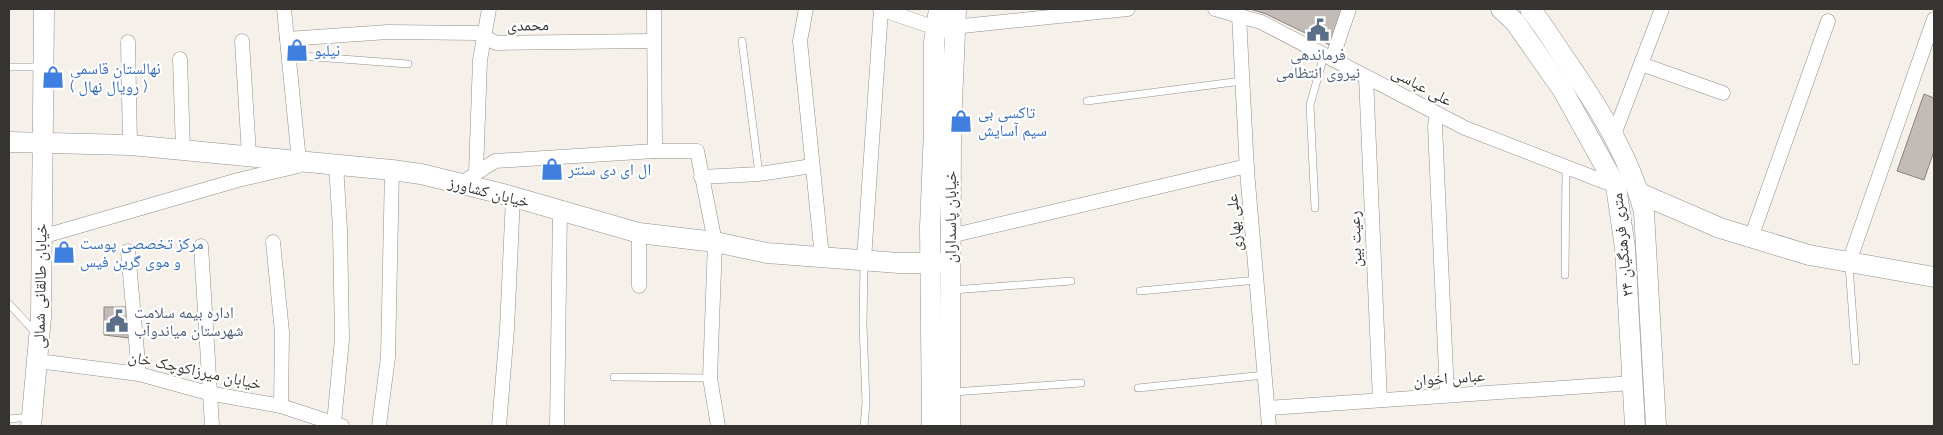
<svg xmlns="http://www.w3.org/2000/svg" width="1943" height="435" viewBox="0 0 1943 435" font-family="Raleway,'Noto Naskh Arabic',sans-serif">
	<rect width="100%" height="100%" fill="#f5f1ea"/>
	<g fill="#c2bbb7" stroke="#89827f">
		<path d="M 1250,9 L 1344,9 L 1332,46 L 1266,14 Z"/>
		<path d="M 1924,94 L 1934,98 L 1934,151 L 1924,180 L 1897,171 Z"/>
		<path d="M 104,307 L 130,307 L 129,338 L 104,335 Z"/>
	</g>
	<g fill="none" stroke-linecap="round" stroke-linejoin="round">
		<defs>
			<g id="lane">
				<path d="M 742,41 L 759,174"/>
				<path d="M 289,55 L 408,64"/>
				<path d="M 9,67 L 41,67"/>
				<path d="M 1087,101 L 1242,81"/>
				<path d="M 1315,208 L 1310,105 L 1324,55"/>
				<path d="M 1849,265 L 1856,361"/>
				<path d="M 1565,275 L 1566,167"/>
				<path d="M 953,290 L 1071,281"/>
				<path d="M 1140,291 L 1257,280"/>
				<path d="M 9,304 L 36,333"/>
				<path d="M 614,377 L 710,378"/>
				<path d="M 1138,388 L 1265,375"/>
				<path d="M 953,392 L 1081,383"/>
				<path d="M 9,419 L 29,417"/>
				<path d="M 864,426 L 866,403 L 863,325 L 864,262"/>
			</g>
			<g id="street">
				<path d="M 284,9 L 299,161"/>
				<path d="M 654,9 L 655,151"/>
				<path d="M 806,9 L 800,41 L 822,257"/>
				<path d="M 880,9 L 936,28"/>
				<path d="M 1215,9 L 1261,22 L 1465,128 L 1618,187"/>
				<path d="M 1239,15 L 1247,171 L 1269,426"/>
				<path d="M 953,27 L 1128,9"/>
				<path d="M 287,39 L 388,32 L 477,33 L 496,43 L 652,41"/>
				<path d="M 242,41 L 249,155"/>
				<path d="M 128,42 L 130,145"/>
				<path d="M 180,59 L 183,150"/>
				<path d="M 1332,59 L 1349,9"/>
				<path d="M 1641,64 L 1723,93"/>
				<path d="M 1366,77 L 1380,400"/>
				<path d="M 1437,114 L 1435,126 L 1447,395"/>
				<path d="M 1613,137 L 1662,9"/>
				<path d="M 476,173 L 480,60 L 489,9"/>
				<path d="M 701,177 L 759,174 L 812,166"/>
				<path d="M 460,184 L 495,161 L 655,151 L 697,151 L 715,242 L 710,378 L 718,426"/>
				<path d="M 950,236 L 1247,166"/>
				<path d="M 41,237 L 238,180 L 298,166"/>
				<path d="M 1751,238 L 1828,21"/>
				<path d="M 273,242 L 282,332 L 281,406"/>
				<path d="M 201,246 L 212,426"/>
				<path d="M 128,251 L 139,374"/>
				<path d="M 864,260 L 881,9"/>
				<path d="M 1849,262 L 1934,19"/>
				<path d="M 639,286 L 639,233"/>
				<path d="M 38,361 L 139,374 L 208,393 L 281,406 L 342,426"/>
				<path d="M 1268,408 L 1633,383"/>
				<path d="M 334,423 L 342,339 L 340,229 L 336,164"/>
				<path d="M 379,426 L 388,357 L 392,170"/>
				<path d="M 499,426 L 507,329 L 513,197"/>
				<path d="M 557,426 L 560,210"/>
			</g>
			<g id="secondary">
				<path d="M 1501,9 L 1515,22 L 1562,89 L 1616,186 L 1625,248 L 1635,426"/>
				<path d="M 1530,9 C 1541,22 1551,38 1561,53 C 1595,102 1629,154 1644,212 L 1656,426"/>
				<path d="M 9,142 L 130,145 L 392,170 L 421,174 L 507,195 L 639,233 L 715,242 L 767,253 L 899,263 L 950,263"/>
				<path d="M 1639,193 L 1720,228 L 1809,255 L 1934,277"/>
				<path d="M 31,426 L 41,317 L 44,9"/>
				<path d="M 932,426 L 930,227 L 934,130 L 934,42 L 939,9"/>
				<path d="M 950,426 L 951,126 L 956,9"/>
			</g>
		</defs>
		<use href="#lane" stroke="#928f89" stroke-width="8"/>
		<use href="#street" stroke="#928f89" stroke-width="15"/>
		<use href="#secondary" stroke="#928f89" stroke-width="21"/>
		<use href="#lane" stroke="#fff" stroke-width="7"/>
		<use href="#street" stroke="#fff" stroke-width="14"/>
		<use href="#secondary" stroke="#fff" stroke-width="20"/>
	</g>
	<defs>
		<symbol id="civic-bare" viewBox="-9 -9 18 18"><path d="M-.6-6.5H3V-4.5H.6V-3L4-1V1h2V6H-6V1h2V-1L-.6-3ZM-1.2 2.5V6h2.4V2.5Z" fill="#5c6f8a" stroke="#fff" stroke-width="2.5" paint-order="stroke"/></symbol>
		<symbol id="shop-bare" viewBox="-9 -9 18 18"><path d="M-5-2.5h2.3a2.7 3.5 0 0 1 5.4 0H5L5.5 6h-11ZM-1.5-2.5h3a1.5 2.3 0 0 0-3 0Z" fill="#3f7fe0" stroke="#fff" stroke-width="2.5" paint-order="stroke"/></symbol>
	</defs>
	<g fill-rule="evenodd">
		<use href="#civic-bare" x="1302" y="14" width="32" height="32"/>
		<use href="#shop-bare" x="281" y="34" width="32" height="32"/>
		<use href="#shop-bare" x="37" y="61" width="32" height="32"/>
		<use href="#shop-bare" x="945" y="105" width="32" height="32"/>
		<use href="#shop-bare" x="536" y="153" width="32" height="32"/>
		<use href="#shop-bare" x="48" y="236" width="32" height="32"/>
		<use href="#civic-bare" x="101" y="305" width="32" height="32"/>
	</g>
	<g text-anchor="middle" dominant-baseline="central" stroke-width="4.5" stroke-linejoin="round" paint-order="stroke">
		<g font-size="16" fill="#353431" stroke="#fff">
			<text transform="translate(528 25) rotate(-1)">محمدی</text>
			<text transform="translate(1422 86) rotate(28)">علی عباسی</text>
			<text transform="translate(489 192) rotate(14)">خیابان کشاورز</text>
			<text transform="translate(950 217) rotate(-90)">خیابان پاسداران</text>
			<text transform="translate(1234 223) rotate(-95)">علی بهاری</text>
			<text transform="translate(1355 239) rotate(-92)">رعیت بین</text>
			<text transform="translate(1622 245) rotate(-96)">۲۴ متری فرهنگیان</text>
			<text transform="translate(40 286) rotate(-89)">خیابان طالقانی شمالی</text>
			<text transform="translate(195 370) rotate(12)">خیابان میرزاکوچک خان</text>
			<text transform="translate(1449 378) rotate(-4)">عباس اخوان</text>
		</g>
		<g font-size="16" fill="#366cbe" stroke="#fff" text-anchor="start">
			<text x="314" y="50">نیلبو</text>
			<text x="70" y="68">نهالستان قاسمی<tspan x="70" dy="18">( رویال نهال )</tspan></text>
			<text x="978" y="112">تاکسی بی<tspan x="978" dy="18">سیم آسایش</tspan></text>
			<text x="568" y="169">ال ای دی سنتر</text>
			<text x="80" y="243">مرکز تخصصی پوست<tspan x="80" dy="18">و موی گرین فیس</tspan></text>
		</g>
		<g font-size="16" fill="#4e5e75" stroke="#fff">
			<text x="1318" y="54">فرماندهی<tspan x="1318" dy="18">نیروی انتظامی</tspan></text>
			<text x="134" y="312" text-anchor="start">اداره بیمه سلامت<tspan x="134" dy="18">شهرستان میاندوآب</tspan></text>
		</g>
	</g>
	<rect width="1943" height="435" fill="none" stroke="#353431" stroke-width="20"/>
</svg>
